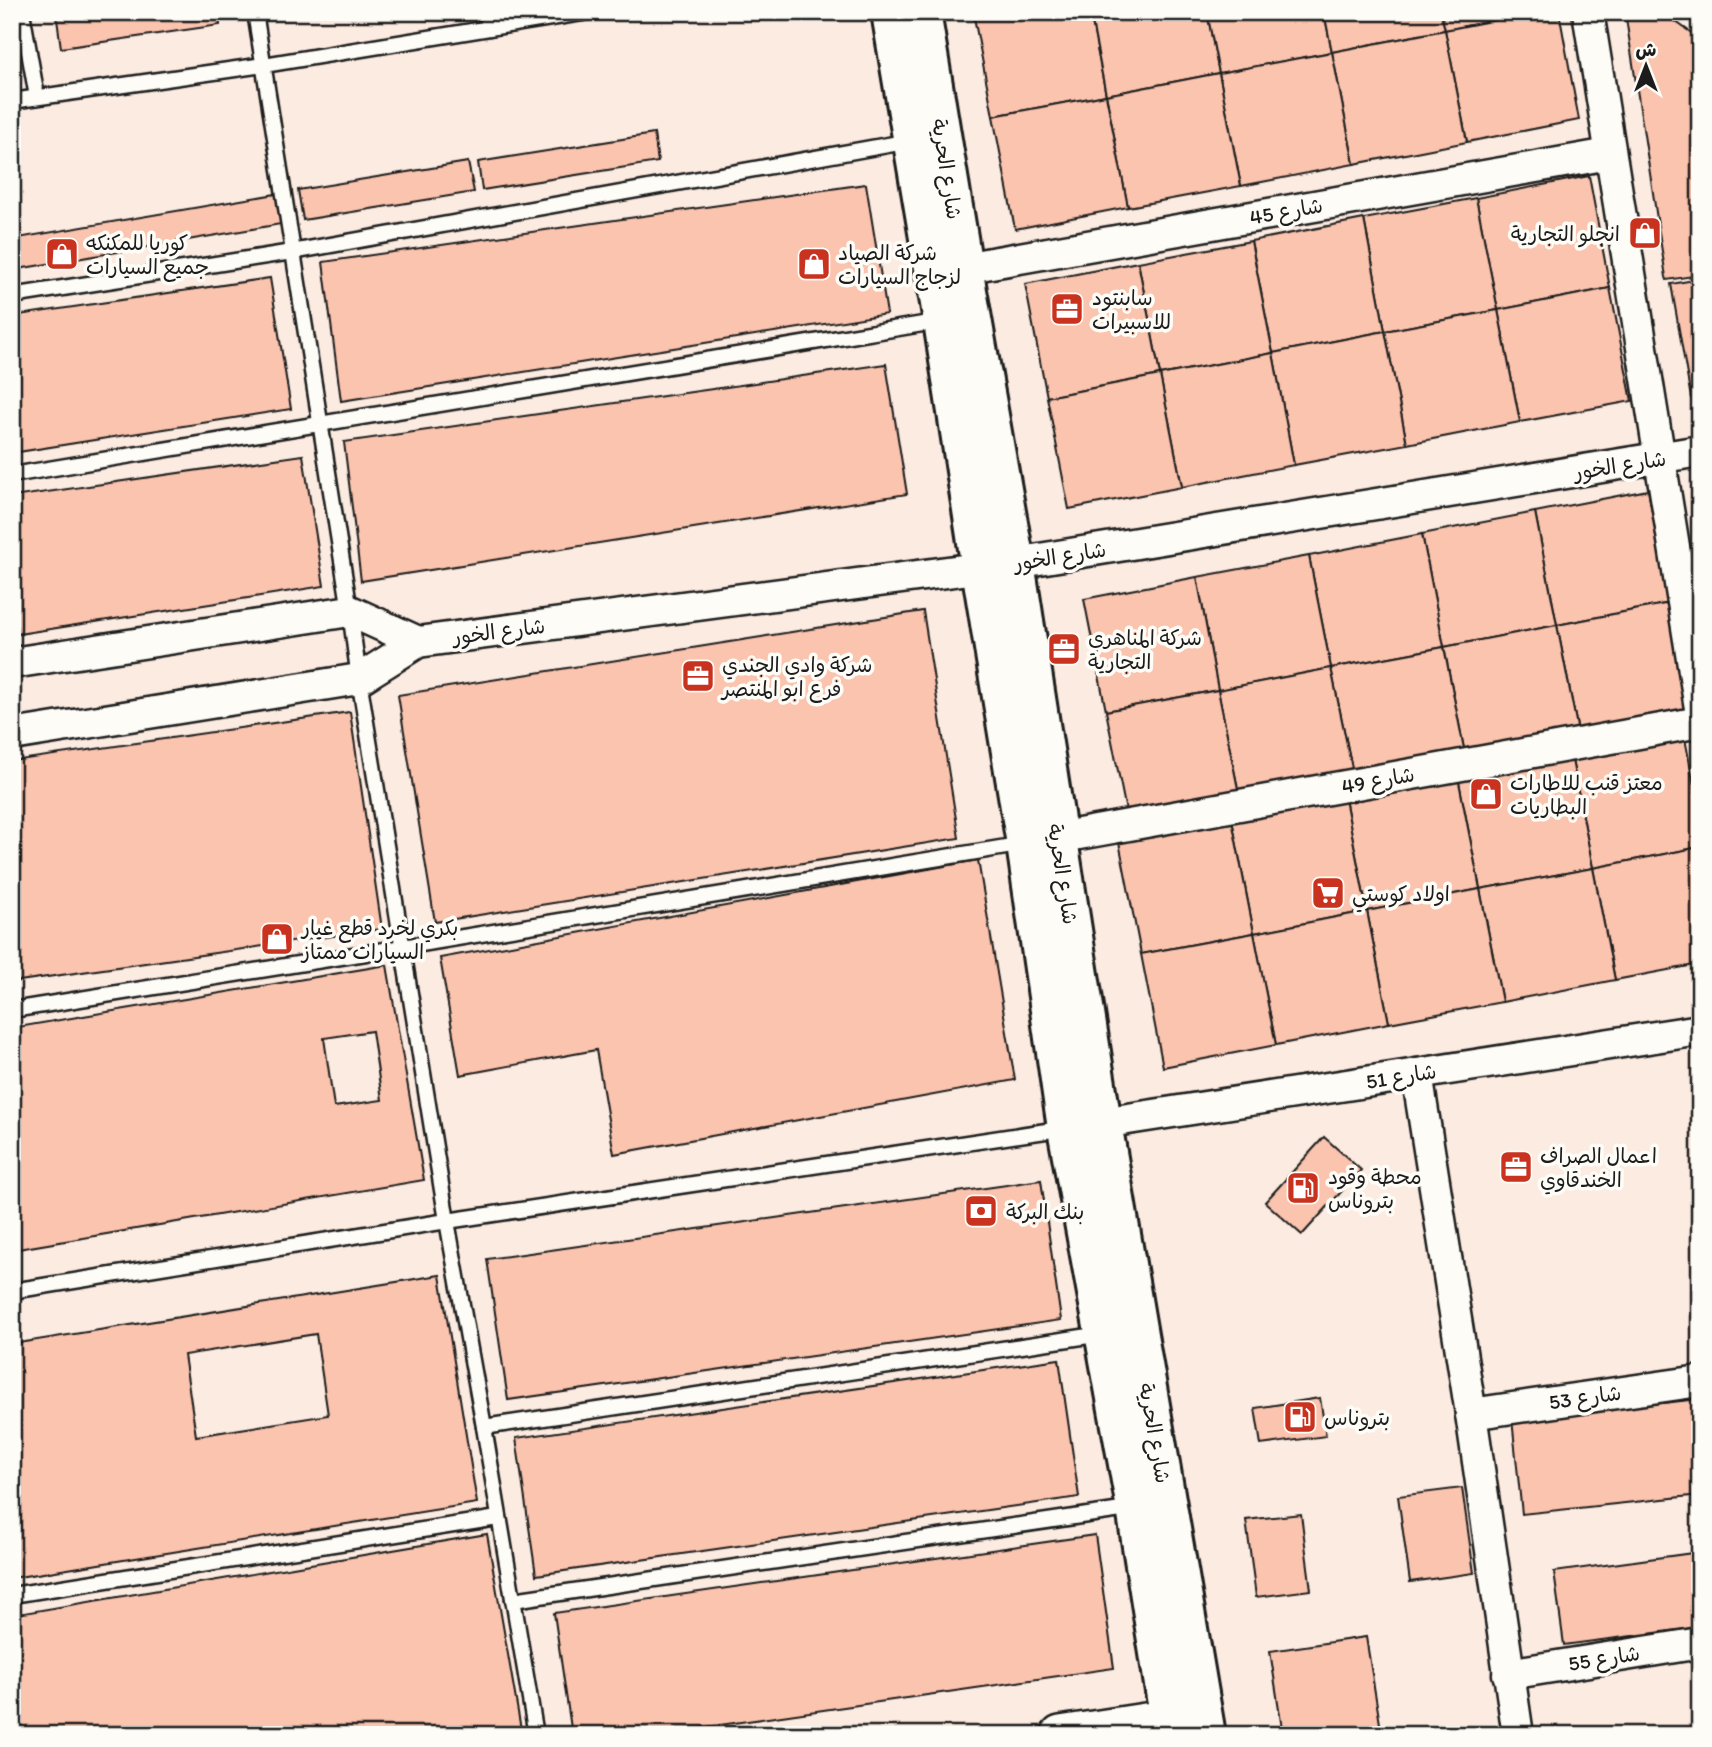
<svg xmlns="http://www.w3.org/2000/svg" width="1712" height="1747" viewBox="0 0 1712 1747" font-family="Itim,'Playpen Sans Arabic',sans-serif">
	<rect width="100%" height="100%" fill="#fcebe1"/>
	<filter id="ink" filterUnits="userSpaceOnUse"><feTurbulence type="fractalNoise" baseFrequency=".0143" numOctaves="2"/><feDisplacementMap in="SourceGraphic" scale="14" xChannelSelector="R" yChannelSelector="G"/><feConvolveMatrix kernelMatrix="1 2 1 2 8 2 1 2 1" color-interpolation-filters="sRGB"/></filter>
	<g filter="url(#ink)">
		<g fill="#fbc4ae" stroke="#1c1c1c" stroke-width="2" fill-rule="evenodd">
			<path d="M 56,12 L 218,12 L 220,25 L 61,48 Z"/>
			<path d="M 973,12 L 1090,12 L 1106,95 L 993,116 Z"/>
			<path d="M 1090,12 L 1207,12 L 1219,73 L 1106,95 Z"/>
			<path d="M 1207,12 L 1324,12 L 1332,52 L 1219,73 Z"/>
			<path d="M 1324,12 L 1441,12 L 1445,30 L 1332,52 Z"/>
			<path d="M 1441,12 L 1537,12 L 1445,30 Z"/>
			<path d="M 1537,12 L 1559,12 L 1579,120 L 1467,142 L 1445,30 Z"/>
			<path d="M 1625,12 L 1662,12 L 1700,39 L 1700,275 L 1667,280 L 1666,277 Z"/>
			<path d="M 1445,30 L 1467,142 L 1354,164 L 1332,52 Z"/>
			<path d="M 1332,52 L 1354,164 L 1241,186 L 1219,73 Z"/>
			<path d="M 1219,73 L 1241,186 L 1128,207 L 1106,95 Z"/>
			<path d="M 1106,95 L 1128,207 L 1015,229 L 993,116 Z"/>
			<path d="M 654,134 L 658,162 L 482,190 L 478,162 Z"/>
			<path d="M 468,162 L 474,192 L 303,220 L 298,190 Z"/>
			<path d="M 1589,176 L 1610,288 L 1498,310 L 1476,198 Z"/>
			<path d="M 866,184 L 887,314 L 341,401 L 323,262 Z"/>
			<path d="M 276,194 L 281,224 L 12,270 L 12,239 Z"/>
			<path d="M 1476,198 L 1498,310 L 1385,331 L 1364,219 Z"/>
			<path d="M 1364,219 L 1385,331 L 1273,353 L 1251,241 Z"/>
			<path d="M 1251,241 L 1273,353 L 1160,375 L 1138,262 Z"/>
			<path d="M 1138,262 L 1160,375 L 1047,397 L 1025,284 Z"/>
			<path d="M 270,278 L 291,409 L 12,453 L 12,316 Z"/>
			<path d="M 1700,279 L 1700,397 L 1691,398 L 1671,284 Z"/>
			<path d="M 1610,288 L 1632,401 L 1520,422 L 1498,310 Z"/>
			<path d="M 1498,310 L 1520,422 L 1407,444 L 1385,331 Z"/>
			<path d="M 1385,331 L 1407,444 L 1294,465 L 1273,353 Z"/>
			<path d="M 1273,353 L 1294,465 L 1182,487 L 1160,375 Z"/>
			<path d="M 886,364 L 907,494 L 361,581 L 344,442 Z"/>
			<path d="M 1160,375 L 1182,487 L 1069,509 L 1047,397 Z"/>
			<path d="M 303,455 L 324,586 L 12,635 L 12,497 Z"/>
			<path d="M 1648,490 L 1670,603 L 1557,625 L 1535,512 Z"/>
			<path d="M 1535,512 L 1557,625 L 1444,647 L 1422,534 Z"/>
			<path d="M 1422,534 L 1444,647 L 1331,668 L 1309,556 Z"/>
			<path d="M 1309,556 L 1331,668 L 1218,690 L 1197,577 Z"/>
			<path d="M 1197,577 L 1218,690 L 1106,711 L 1084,599 Z"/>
			<path d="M 1670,603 L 1692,715 L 1579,737 L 1557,625 Z"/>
			<path d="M 923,611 L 959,838 L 435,922 L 398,695 Z"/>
			<path d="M 1557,625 L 1579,737 L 1466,759 L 1444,647 Z"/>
			<path d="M 1444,647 L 1466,759 L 1354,778 L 1331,668 Z"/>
			<path d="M 1331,668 L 1354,778 L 1240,799 L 1218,690 Z"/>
			<path d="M 1218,690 L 1240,799 L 1127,816 L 1106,711 Z"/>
			<path d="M 350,712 L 382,929 L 12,982 L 12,761 Z"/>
			<path d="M 1684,733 L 1700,817 L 1700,847 L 1593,868 L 1571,755 Z"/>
			<path d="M 1571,755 L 1593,868 L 1480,889 L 1458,777 Z"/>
			<path d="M 1458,777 L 1480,889 L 1367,911 L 1345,799 Z"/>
			<path d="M 1345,799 L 1367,911 L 1254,933 L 1232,820 Z"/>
			<path d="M 1232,820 L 1254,933 L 1141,954 L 1119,842 Z"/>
			<path d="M 1700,847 L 1700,964 L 1615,980 L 1593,868 Z"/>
			<path d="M 978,860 L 1015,1080 L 614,1154 L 596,1050 L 460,1075 L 440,958 Z"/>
			<path d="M 1593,868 L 1615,980 L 1502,1002 L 1480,889 Z"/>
			<path d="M 1480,889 L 1502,1002 L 1389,1023 L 1367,911 Z"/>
			<path d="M 1367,911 L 1389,1023 L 1276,1045 L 1254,933 Z"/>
			<path d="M 1254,933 L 1276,1045 L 1163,1067 L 1141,954 Z"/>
			<path d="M 387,965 L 424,1180 L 12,1250 L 12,1028 ZM 372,1031 L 382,1100 L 334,1107 L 324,1038 Z"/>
			<path d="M 1324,1137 L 1361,1170 L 1302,1235 L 1265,1202 Z"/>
			<path d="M 1041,1180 L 1061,1320 L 508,1400 L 487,1259 Z"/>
			<path d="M 440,1275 L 477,1503 L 12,1578 L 12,1344 ZM 316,1334 L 328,1415 L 196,1436 L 184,1355 Z"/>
			<path d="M 1059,1359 L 1079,1497 L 536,1575 L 516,1438 Z"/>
			<path d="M 1320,1398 L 1326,1436 L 1261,1445 L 1255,1408 Z"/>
			<path d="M 1700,1399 L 1700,1495 L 1522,1514 L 1512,1419 Z"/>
			<path d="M 1462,1488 L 1474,1573 L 1410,1582 L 1398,1496 Z"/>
			<path d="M 1301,1514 L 1311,1590 L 1256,1597 L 1246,1520 Z"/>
			<path d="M 487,1534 L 522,1735 L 12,1735 L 12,1615 Z"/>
			<path d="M 1095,1535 L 1114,1668 L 651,1735 L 572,1735 L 554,1613 Z"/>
			<path d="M 1700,1552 L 1700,1627 L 1564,1645 L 1554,1572 Z"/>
			<path d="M 1366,1637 L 1381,1730 L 1351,1735 L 1283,1735 L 1270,1651 Z"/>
		</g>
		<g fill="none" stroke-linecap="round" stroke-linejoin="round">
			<defs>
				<g id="service">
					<path d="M 22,12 L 37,97"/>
					<path d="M 255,12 L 350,611 L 359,679 L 447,1221 L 484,1427 L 536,1735"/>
					<path d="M 487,12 L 489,28"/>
					<path d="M 12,101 L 264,65 L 588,12"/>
					<path d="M 12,296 L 292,252 L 910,141"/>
					<path d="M 12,475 L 941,321"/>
					<path d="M 12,1010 L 403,947 L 1024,844"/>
					<path d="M 12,1291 L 447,1221 L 1066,1128"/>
					<path d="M 484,1427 L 1102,1334"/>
					<path d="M 12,1595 L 498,1518"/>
					<path d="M 513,1600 L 1135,1508"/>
				</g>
				<g id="minor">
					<path d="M 1588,12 L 1700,708"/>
					<path d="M 963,268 L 1609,154"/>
					<path d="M 12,663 L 350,611 L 418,642"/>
					<path d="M 12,735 L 359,679 L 418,642 L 1015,563 L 1700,451"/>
					<path d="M 1057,838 L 1700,722"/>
					<path d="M 1417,1074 L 1471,1414 L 1518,1735"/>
					<path d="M 1102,1123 L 1700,1030"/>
					<path d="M 1471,1414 L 1700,1381"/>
					<path d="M 1508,1674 L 1700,1643"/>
				</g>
				<path id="tertiary" d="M 1060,1735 L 1198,1714"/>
				<g id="primary">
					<path d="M 891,12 L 943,321 L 981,568 L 1026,844 L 1067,1128 L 1136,1508 L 1172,1735"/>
					<path d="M 921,12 L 963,268 L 1015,563 L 1102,1123 L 1206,1735"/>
				</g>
			</defs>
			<use href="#service" stroke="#1c1c1c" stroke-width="19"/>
			<use href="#minor" stroke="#1c1c1c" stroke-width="35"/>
			<use href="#tertiary" stroke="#1c1c1c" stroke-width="42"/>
			<use href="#primary" stroke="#1c1c1c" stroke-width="44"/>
			<use href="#service" stroke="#fdfcf7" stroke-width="14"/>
			<use href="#minor" stroke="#fdfcf7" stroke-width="30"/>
			<use href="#tertiary" stroke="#fdfcf7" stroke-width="37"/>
			<use href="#primary" stroke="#fdfcf7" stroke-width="38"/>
		</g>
	</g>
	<defs>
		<symbol id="shop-square" viewBox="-11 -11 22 22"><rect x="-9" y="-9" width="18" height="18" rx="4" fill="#c8321e" stroke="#fdfcf7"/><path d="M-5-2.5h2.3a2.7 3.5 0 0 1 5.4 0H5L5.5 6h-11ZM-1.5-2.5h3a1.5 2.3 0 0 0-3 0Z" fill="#fff"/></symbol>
		<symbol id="office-square" viewBox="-11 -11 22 22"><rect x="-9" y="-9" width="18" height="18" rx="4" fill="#c8321e" stroke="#fdfcf7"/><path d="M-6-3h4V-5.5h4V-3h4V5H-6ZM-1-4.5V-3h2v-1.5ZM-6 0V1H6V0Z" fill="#fff"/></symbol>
		<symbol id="supermarket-square" viewBox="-11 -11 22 22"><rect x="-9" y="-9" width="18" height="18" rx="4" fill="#c8321e" stroke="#fdfcf7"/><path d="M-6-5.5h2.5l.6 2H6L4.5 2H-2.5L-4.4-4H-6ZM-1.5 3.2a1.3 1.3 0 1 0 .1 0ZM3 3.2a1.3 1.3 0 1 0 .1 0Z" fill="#fff"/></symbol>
		<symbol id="fuel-square" viewBox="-11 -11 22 22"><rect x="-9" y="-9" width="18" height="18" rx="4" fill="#c8321e" stroke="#fdfcf7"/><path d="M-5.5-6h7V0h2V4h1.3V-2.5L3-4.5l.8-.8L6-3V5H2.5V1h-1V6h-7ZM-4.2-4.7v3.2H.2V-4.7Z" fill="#fff"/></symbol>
		<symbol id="bank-square" viewBox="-11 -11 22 22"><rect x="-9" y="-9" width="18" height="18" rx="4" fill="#c8321e" stroke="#fdfcf7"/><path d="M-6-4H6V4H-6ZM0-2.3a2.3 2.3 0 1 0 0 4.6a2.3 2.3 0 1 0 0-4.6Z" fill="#fff"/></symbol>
	</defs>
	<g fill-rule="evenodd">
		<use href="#shop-square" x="1626" y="214" width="38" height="38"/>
		<use href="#shop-square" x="43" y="235" width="38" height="38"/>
		<use href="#shop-square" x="795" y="245" width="38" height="38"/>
		<use href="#office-square" x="1048" y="290" width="38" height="38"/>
		<use href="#office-square" x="1045" y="630" width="38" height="38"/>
		<use href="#office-square" x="679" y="657" width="38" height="38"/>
		<use href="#shop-square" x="1467" y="775" width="38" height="38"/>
		<use href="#supermarket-square" x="1309" y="874" width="38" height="38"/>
		<use href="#shop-square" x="258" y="920" width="38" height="38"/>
		<use href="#office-square" x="1497" y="1148" width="38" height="38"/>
		<use href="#fuel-square" x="1284" y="1169" width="38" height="38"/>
		<use href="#bank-square" x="962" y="1192" width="38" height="38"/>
		<use href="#fuel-square" x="1281" y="1398" width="38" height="38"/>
	</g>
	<g text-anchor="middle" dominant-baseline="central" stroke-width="7" stroke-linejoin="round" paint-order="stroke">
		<g font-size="21" fill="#1c1c1c" stroke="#fdfcf7">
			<text transform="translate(947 169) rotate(81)">شارع الحرية</text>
			<text transform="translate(1286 211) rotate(-10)">شارع 45</text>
			<text transform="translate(1620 465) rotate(-9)">شارع الخور</text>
			<text transform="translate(1060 556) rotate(-9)">شارع الخور</text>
			<text transform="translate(499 631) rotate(-7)">شارع الخور</text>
			<text transform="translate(1378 780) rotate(-10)">شارع 49</text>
			<text transform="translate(1063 874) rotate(81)">شارع الحرية</text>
			<text transform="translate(1401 1076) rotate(-9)">شارع 51</text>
			<text transform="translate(1585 1397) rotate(-8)">شارع 53</text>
			<text transform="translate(1155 1433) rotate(80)">شارع الحرية</text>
			<text transform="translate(1604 1658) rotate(-9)">شارع 55</text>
		</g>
		<g font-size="21" fill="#1c1c1c" stroke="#fdfcf7" text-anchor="start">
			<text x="1620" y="233" text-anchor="end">انجلو التجارية</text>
			<text x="86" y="242">كوريا للمكنكه<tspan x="86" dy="24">جميع السيارات</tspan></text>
			<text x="838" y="252">شركة الصياد<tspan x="838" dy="24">لزجاج السيارات</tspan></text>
			<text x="1092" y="297">سابنتود<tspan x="1092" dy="24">للاسبيرات</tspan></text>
			<text x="1088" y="637">شركة المناهري<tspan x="1088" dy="24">التجارية</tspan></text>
			<text x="722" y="664">شركة وادي الجندي<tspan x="722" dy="24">فرع ابو المنتصر</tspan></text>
			<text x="1510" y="782">معتز قنب للاطارات<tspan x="1510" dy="24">البطاريات</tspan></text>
			<text x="1352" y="893">اولاد كوستي</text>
			<text x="302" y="927">بكري لخرد قطع غيار<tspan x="302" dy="24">السيارات ممتاز</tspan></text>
			<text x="1540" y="1155">اعمال الصراف<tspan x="1540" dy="24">الخندقاوي</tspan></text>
			<text x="1328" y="1176">محطة وقود<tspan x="1328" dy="24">بتروناس</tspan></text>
			<text x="1006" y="1211">بنك البركة</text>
			<text x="1324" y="1417">بتروناس</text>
		</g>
	</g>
	<rect width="1712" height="1747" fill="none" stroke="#fdfcf7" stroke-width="42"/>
	<rect x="21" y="21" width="1670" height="1705" fill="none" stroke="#1c1c1c" stroke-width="2.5" filter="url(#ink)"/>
	<g transform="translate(1646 66)" stroke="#fdfcf7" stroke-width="5" paint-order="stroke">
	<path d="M0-5L12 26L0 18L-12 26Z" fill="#1c1c1c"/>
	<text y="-10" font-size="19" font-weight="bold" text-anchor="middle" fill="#1c1c1c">ش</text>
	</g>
</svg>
